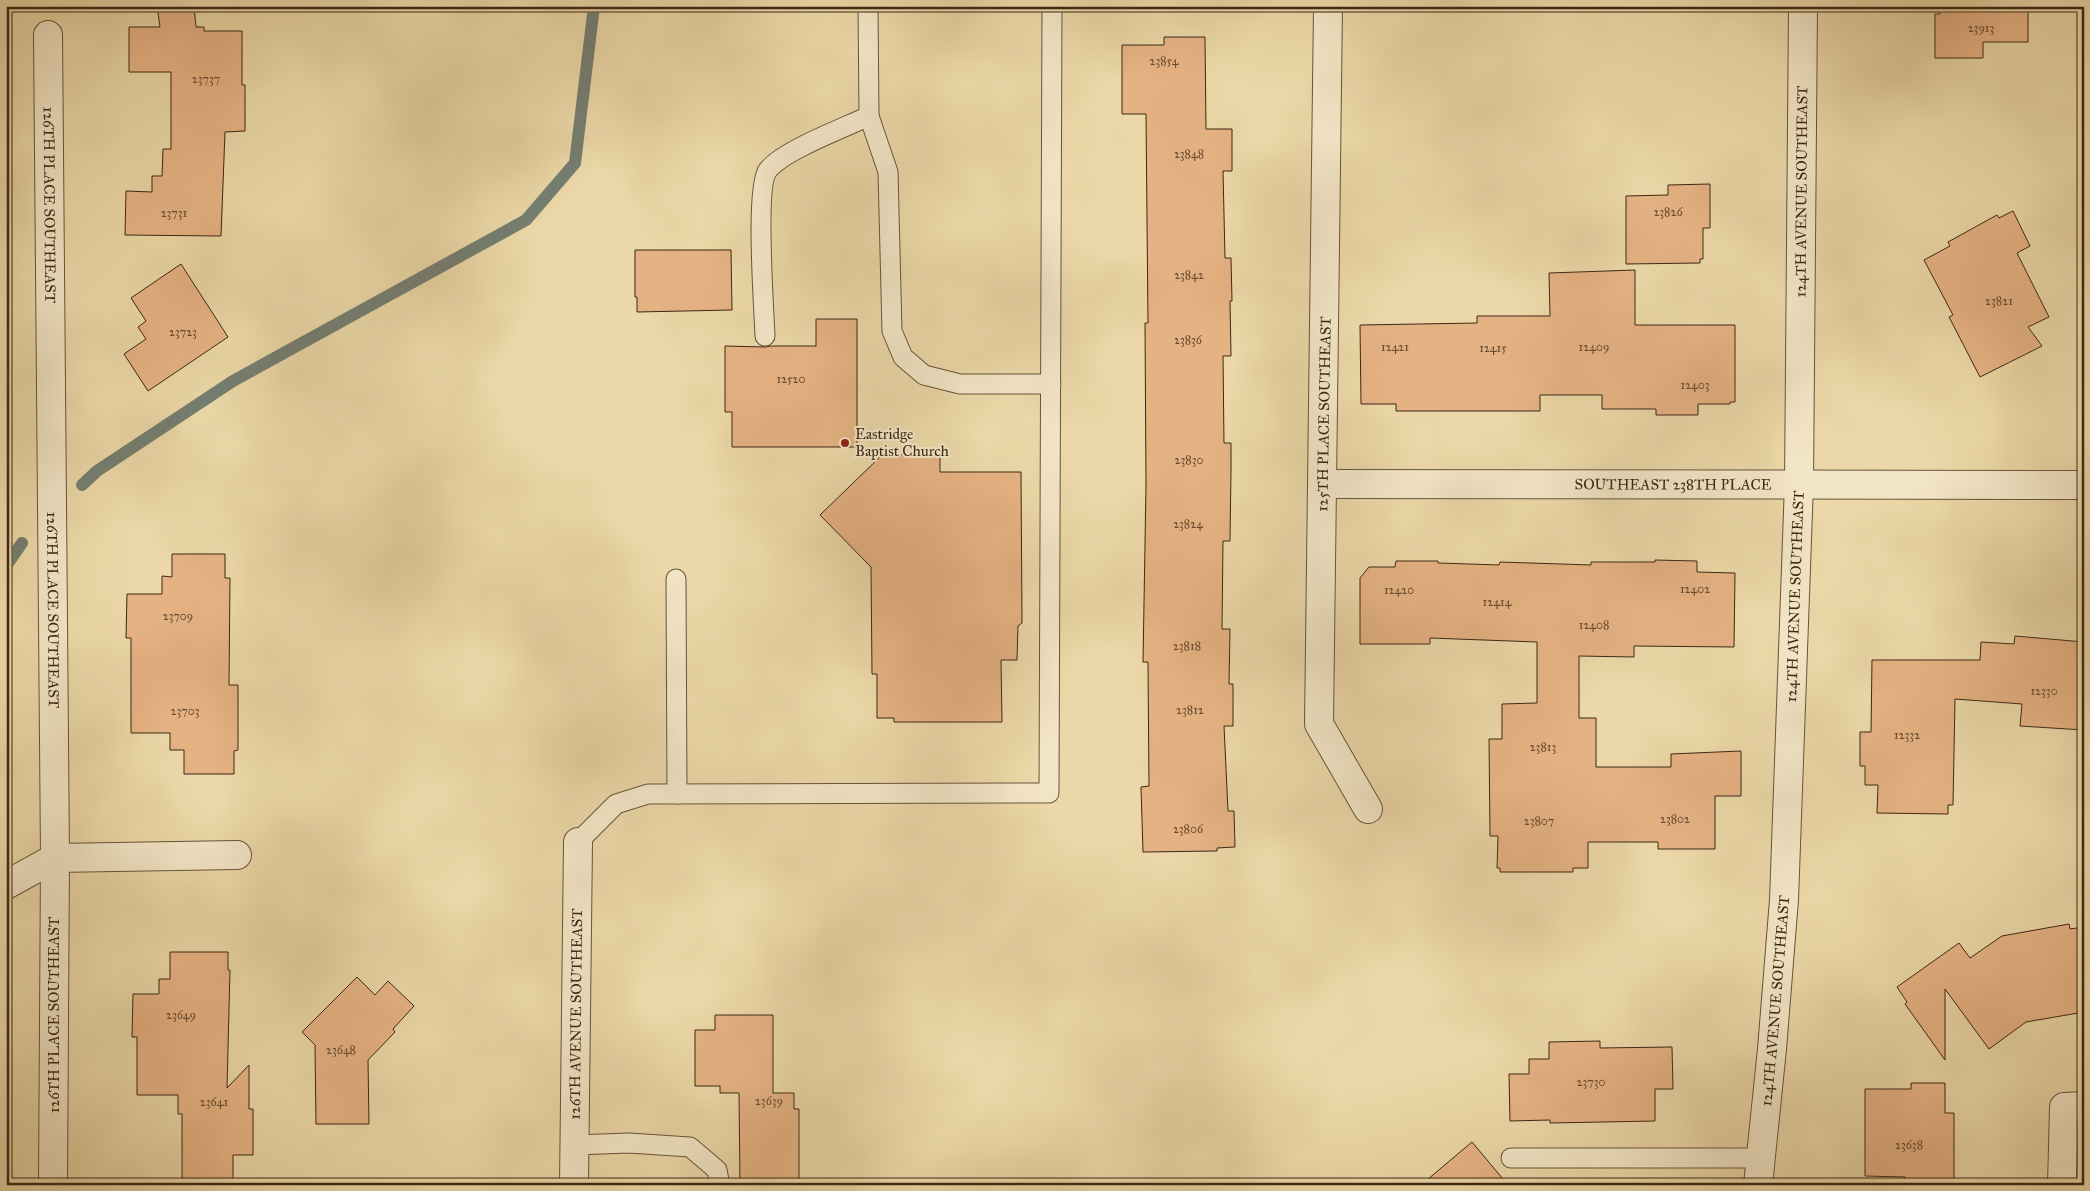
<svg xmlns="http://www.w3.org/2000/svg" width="2090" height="1191" viewBox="0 0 2090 1191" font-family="'IM FELL Great Primer',serif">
	<rect width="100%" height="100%" fill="#ebd7a7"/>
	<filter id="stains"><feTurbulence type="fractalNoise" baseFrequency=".004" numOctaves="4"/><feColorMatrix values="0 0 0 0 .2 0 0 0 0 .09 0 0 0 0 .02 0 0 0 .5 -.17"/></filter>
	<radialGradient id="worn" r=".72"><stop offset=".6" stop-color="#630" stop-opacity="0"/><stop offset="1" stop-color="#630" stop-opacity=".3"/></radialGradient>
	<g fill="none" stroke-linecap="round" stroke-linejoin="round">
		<g stroke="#747e71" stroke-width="12">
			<path d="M 82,485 L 97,471 L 233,381 L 526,220 L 575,163 L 594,6"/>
			<path d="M 6,566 L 22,543"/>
		</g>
	</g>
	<g fill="#e5b283" stroke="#3c2814">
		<path d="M 157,6 L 194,6 L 196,27 L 204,27 L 204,31 L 242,31 L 242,85 L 245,85 L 245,131 L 225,132 L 221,236 L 125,235 L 126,191 L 152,192 L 152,176 L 162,176 L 163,149 L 171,149 L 171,72 L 129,72 L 129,27 L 160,27 Z"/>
		<path d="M 1940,6 L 2028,6 L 2028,42 L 1983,42 L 1983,58 L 1935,58 L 1935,14 L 1940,14 Z"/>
		<path d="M 1164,37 L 1205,37 L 1206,129 L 1232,129 L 1232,171 L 1223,171 L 1225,258 L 1231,258 L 1232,301 L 1230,301 L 1231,356 L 1223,356 L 1224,443 L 1231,443 L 1231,471 L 1230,541 L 1223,541 L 1222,629 L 1230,629 L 1229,684 L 1233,684 L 1233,726 L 1224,726 L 1228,811 L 1234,811 L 1235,847 L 1217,848 L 1217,851 L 1143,852 L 1141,787 L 1149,786 L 1148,662 L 1143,662 L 1146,486 L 1145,323 L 1148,323 L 1146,114 L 1122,114 L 1122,45 L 1164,45 Z"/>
		<path d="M 1710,184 L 1710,228 L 1703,228 L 1703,259 L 1700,259 L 1700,263 L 1626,264 L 1626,196 L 1668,195 L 1668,185 Z"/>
		<path d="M 2013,211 L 2030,246 L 2017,253 L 2049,317 L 2028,327 L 2042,346 L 1980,377 L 1949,317 L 1953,315 L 1924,260 L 1950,246 L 1948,242 L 1997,215 L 1999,218 Z"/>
		<path d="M 635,250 L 731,250 L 732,310 L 637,312 L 637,297 L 635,297 Z"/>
		<path d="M 181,264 L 228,337 L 148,391 L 124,354 L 146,339 L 138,327 L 146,321 L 131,298 Z"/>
		<path d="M 1635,270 L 1635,325 L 1735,325 L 1735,402 L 1730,402 L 1730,404 L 1698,404 L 1698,415 L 1656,415 L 1656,409 L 1602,409 L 1602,395 L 1540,395 L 1540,411 L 1396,411 L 1396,404 L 1361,404 L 1360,325 L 1477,323 L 1477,316 L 1550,316 L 1549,273 Z"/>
		<path d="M 816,319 L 857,319 L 857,447 L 732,447 L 732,412 L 725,412 L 725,346 L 765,347 L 771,346 L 816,346 Z"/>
		<path d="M 940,454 L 940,472 L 1021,472 L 1022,623 L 1018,626 L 1017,660 L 1001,660 L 1002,722 L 894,722 L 894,718 L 877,718 L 877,674 L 872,674 L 871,567 L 820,515 L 882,455 Z"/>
		<path d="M 172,554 L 225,554 L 225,578 L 230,578 L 229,685 L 238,685 L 238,750 L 234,751 L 234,774 L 184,774 L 184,750 L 170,750 L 170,733 L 131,733 L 131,638 L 126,638 L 127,594 L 162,594 L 162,576 L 172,577 Z"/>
		<path d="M 1655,560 L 1697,561 L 1697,572 L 1735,573 L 1734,647 L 1634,646 L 1634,657 L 1579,656 L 1579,718 L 1596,718 L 1596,767 L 1671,767 L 1671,754 L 1741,751 L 1741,796 L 1715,796 L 1715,849 L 1658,849 L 1658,842 L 1588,842 L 1588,868 L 1573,868 L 1573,872 L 1500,872 L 1500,868 L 1497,868 L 1498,836 L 1490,836 L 1489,739 L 1502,739 L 1502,704 L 1537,703 L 1537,642 L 1430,638 L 1430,644 L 1360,644 L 1360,578 L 1369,567 L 1395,567 L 1396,561 L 1438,561 L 1438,563 L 1499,565 L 1500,562 L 1591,565 L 1591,562 L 1655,562 Z"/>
		<path d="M 2015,636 L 2084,642 L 2084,730 L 2020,726 L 2022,704 L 1955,699 L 1953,805 L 1948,805 L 1948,814 L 1877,813 L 1878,785 L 1865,785 L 1865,766 L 1860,766 L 1860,732 L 1871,732 L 1872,660 L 1980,660 L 1981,642 L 2014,644 Z"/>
		<path d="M 2069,924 L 2070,929 L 2084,927 L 2084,1012 L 2026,1022 L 1989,1049 L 1945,989 L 1945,1060 L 1905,1004 L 1907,1002 L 1897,987 L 1959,943 L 1970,958 L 2002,936 Z"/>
		<path d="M 170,952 L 228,952 L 228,970 L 230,970 L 227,1088 L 249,1065 L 249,1109 L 253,1109 L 253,1155 L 233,1155 L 233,1185 L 182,1185 L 182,1114 L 178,1114 L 178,1095 L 137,1095 L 137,1037 L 132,1037 L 133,994 L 159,994 L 159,979 L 170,979 Z"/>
		<path d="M 357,977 L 375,995 L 388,981 L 414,1006 L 393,1029 L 395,1032 L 368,1060 L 369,1124 L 316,1124 L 315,1045 L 302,1032 Z"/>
		<path d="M 715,1015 L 773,1015 L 773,1093 L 794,1093 L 794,1109 L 799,1109 L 799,1181 L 773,1181 L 773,1184 L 740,1185 L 739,1093 L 720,1093 L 720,1086 L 695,1086 L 695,1030 L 715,1030 Z"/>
		<path d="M 1600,1041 L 1600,1048 L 1672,1047 L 1673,1089 L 1655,1089 L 1655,1121 L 1550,1123 L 1550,1120 L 1510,1121 L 1509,1074 L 1529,1074 L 1529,1059 L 1549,1059 L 1549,1042 Z"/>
		<path d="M 1911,1083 L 1945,1083 L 1945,1113 L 1954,1113 L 1954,1181 L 1950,1181 L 1950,1185 L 1905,1185 L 1905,1177 L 1865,1176 L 1865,1089 L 1911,1089 Z"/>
		<path d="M 1472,1142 L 1508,1185 L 1421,1185 Z"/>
	</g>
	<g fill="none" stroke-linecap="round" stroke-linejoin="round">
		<defs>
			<g id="service">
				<path d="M 868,6 L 869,116 L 888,172 L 892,331 L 903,357 L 924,375 L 960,384 L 1051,384"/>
				<path d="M 765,336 C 764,309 755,186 768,170 C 784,150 844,128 869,116"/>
				<path d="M 676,579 L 677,794"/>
				<path d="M 578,842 L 616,804 L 648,794 L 1049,793 L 1052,6"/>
				<path d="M 575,1145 L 629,1143 L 690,1147 L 717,1170 L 720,1185"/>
				<path d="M 1511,1158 L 1761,1158"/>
			</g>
			<g id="minor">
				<path d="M 1328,6 L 1319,724 L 1368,809"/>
				<path id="s1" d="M 48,35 L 55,858 L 53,1185"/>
				<path id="s2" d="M 1323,484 L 2084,485"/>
				<path d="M 6,885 L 55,858 L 237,855"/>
				<path id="s3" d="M 574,1185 L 578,842"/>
				<path id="s4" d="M 1758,1185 L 1772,1049 L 1784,900 L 1799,484 L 1803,6"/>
				<path d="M 2062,1185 L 2064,1107 L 2084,1106"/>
			</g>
		</defs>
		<use href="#service" stroke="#685439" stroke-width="21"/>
		<use href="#minor" stroke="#685439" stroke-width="30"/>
		<use href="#service" stroke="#f2e5c6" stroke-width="19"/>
		<use href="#minor" stroke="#f2e5c6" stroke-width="28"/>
	</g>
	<circle fill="#8f2418" stroke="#f2e5c6" stroke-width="2" cx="845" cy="443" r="5"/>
	<g text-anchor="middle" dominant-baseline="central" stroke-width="4" stroke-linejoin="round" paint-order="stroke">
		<g font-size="12" fill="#664a30">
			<text x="1981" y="28">23913</text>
			<text x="1164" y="61">23854</text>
			<text x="206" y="79">23737</text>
			<text x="1189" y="154">23848</text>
			<text x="1668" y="212">23826</text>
			<text x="174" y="213">23731</text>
			<text x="1189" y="275">23842</text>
			<text x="1999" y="301">23821</text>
			<text x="183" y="332">23723</text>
			<text x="1188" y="340">23836</text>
			<text x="1395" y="347">12421</text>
			<text x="1594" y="347">12409</text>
			<text x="1493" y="348">12415</text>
			<text x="791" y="379">12520</text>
			<text x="1695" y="385">12403</text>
			<text x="1189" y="460">23830</text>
			<text x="1188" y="524">23824</text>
			<text x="1695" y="589">12402</text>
			<text x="1399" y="590">12420</text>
			<text x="1497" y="602">12414</text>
			<text x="178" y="616">23709</text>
			<text x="1594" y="625">12408</text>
			<text x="1187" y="646">23818</text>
			<text x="2044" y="691">12330</text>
			<text x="1190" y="710">23812</text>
			<text x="185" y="711">23703</text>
			<text x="1907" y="735">12332</text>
			<text x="1543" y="747">23813</text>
			<text x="1675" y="819">23802</text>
			<text x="1539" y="821">23807</text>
			<text x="1188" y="829">23806</text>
			<text x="181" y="1015">23649</text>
			<text x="341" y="1050">23648</text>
			<text x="1591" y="1082">23730</text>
			<text x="769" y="1101">23639</text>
			<text x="214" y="1102">23641</text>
			<text x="1909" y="1145">23638</text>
		</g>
		<g font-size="15" fill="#3c2814" stroke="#f2e5c6">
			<text stroke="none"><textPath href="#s4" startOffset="995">124TH AVENUE SOUTHEAST</textPath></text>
			<text stroke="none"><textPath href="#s1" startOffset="170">126TH PLACE SOUTHEAST</textPath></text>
			<text transform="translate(1324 414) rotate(-89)">125TH PLACE SOUTHEAST</text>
			<text stroke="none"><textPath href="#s2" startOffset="350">SOUTHEAST 238TH PLACE</textPath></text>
			<text stroke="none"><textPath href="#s4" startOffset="590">124TH AVENUE SOUTHEAST</textPath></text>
			<text stroke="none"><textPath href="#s1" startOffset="575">126TH PLACE SOUTHEAST</textPath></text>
			<text stroke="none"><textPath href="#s4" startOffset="185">124TH AVENUE SOUTHEAST</textPath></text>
			<text stroke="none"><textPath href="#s3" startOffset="171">126TH AVENUE SOUTHEAST</textPath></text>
			<text transform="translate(54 1015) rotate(-90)">126TH PLACE SOUTHEAST</text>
		</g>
		<g font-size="15" fill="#3c2814" stroke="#f2e5c6" text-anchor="start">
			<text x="855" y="434">Eastridge<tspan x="855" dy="17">Baptist Church</tspan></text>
		</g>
	</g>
	<rect width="2090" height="1191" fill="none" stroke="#ebd7a7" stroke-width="25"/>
	<rect x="8" y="8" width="2075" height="1176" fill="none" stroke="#3c2814" stroke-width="2.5"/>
	<rect x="12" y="12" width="2065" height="1166" fill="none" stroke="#3c2814"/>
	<rect width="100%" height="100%" filter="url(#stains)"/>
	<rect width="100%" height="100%" fill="url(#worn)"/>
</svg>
